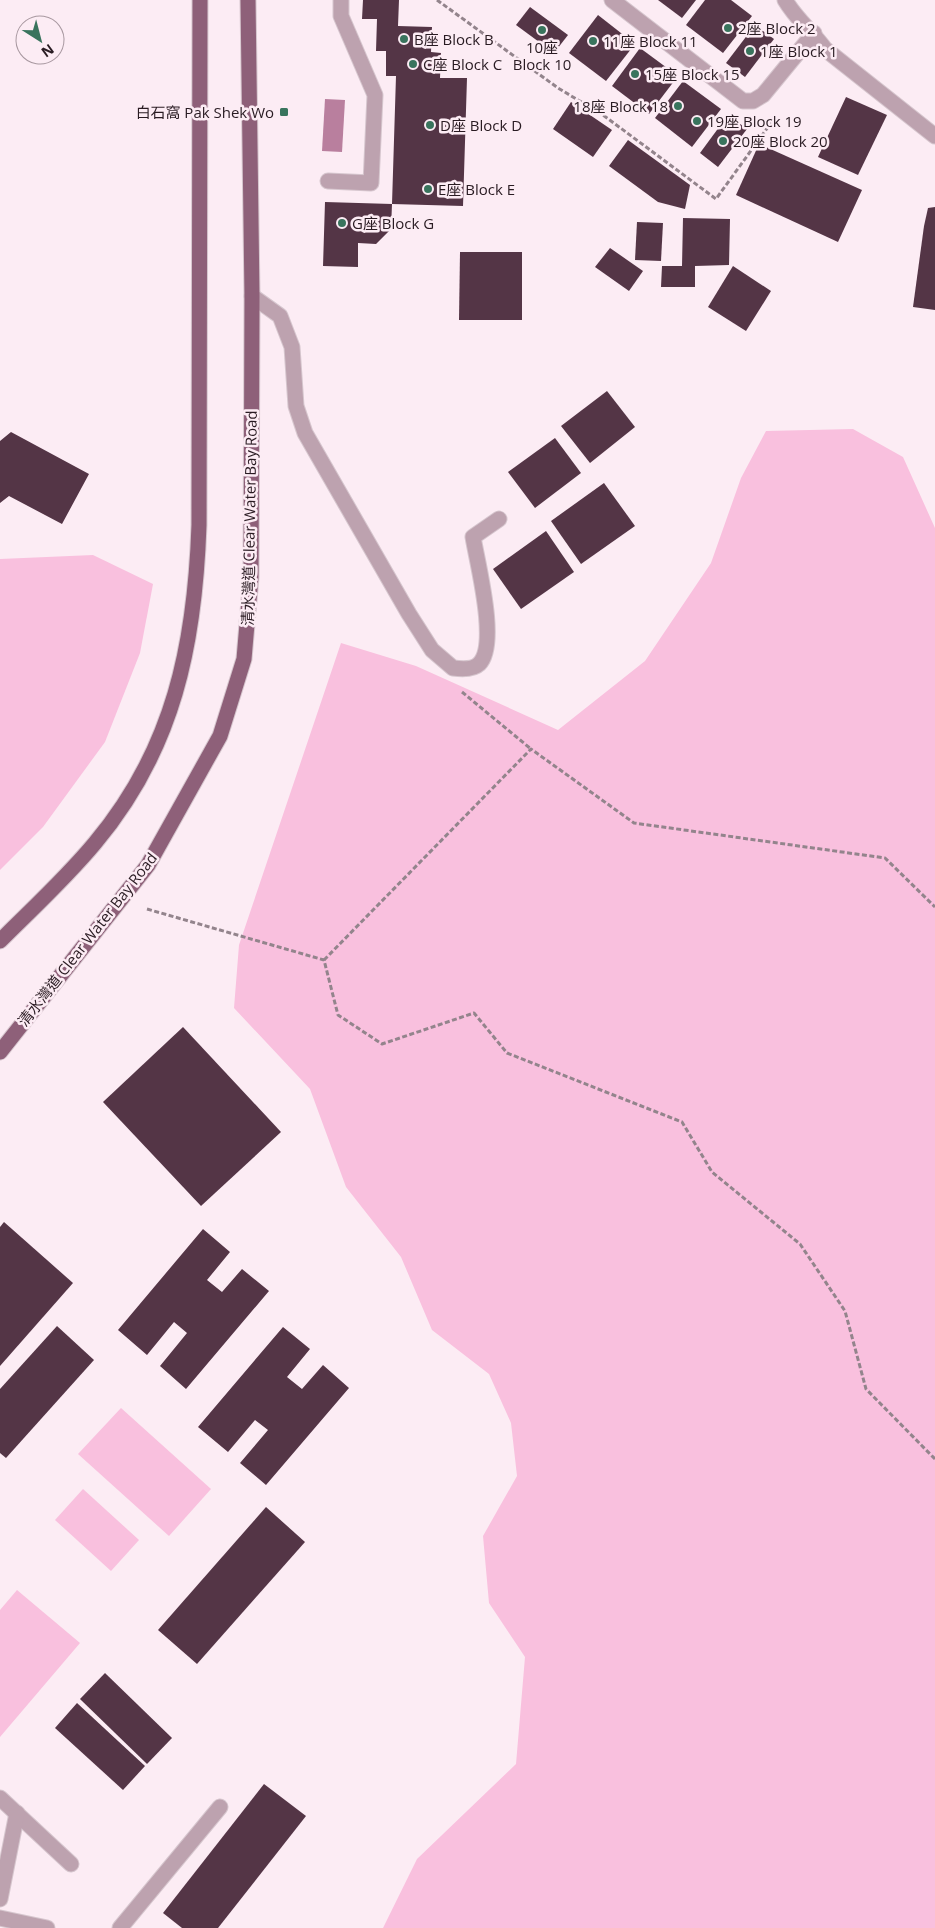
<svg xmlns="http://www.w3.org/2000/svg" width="935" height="1928" viewBox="0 0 935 1928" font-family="'Open Sans','Noto Sans TC',sans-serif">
	<rect width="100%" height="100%" fill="#fcecf4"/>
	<g fill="#f9c0de">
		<path d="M 853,429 L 903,457 L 935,528 L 935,1928 L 383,1928 L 417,1859 L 516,1764 L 525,1657 L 489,1603 L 483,1536 L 517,1476 L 511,1423 L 489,1374 L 432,1330 L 401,1257 L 346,1187 L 310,1089 L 234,1008 L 239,945 L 341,643 L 416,666 L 558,730 L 645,661 L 711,563 L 741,478 L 766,431 Z"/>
		<path d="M 93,555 L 153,584 L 140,653 L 105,742 L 43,827 L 0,870 L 0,559 Z"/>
		<path d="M 121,1408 L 211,1489 L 169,1536 L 78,1454 Z"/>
		<path d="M 83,1489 L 139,1540 L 111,1571 L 55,1520 Z"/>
		<path d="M 17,1590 L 80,1643 L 0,1737 L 0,1610 Z"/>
	</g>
	<path fill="#b97f9e" d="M 325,99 L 345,100 L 342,152 L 322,151 Z"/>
	<g fill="#543546">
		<path d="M 363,0 L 399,0 L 398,26 L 432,27 L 431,52 L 441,53 L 440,78 L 467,78 L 463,206 L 392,204 L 396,76 L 386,76 L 386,51 L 376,51 L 377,19 L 362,19 Z"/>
		<path d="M 658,0 L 696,0 L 682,18 Z"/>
		<path d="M 705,0 L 731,0 L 752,16 L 723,53 L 686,25 Z"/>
		<path d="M 530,7 L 568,35 L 554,53 L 516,25 Z"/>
		<path d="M 598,15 L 635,44 L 606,81 L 569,53 Z"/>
		<path d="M 755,25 L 774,39 L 745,77 L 726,63 Z"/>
		<path d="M 640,48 L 678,76 L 649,114 L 612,86 Z"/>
		<path d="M 683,81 L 721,109 L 692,147 L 655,118 Z"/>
		<path d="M 846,97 L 887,115 L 858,175 L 818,157 Z"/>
		<path d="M 571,102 L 612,130 L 593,157 L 553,129 Z"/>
		<path d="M 728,115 L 747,129 L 718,167 L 700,153 Z"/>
		<path d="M 628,140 L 690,185 L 685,209 L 658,202 L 609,166 Z"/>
		<path d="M 759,144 L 862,190 L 838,242 L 736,195 Z"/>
		<path d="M 325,202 L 392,204 L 391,229 L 376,244 L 358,243 L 358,267 L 323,266 Z"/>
		<path d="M 935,207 L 935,310 L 913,307 L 924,226 L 928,208 Z"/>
		<path d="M 683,218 L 730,219 L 729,265 L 695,266 L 695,287 L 661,287 L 662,266 L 682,266 Z"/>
		<path d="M 637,222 L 663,223 L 661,261 L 635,260 Z"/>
		<path d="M 610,248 L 643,271 L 629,291 L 595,267 Z"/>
		<path d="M 460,252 L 522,252 L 522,320 L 459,320 Z"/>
		<path d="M 733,266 L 771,291 L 746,331 L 708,307 Z"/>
		<path d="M 607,391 L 635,427 L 590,463 L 561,426 Z"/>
		<path d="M 11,432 L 89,474 L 62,524 L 9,496 L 0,503 L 0,441 Z"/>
		<path d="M 555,438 L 581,473 L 535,508 L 508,472 Z"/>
		<path d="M 604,483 L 635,526 L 581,564 L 551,521 Z"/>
		<path d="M 546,531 L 574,572 L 521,609 L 493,569 Z"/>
		<path d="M 183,1027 L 281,1132 L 201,1206 L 103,1102 Z"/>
		<path d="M 4,1222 L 73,1283 L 0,1366 L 0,1227 Z"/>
		<path d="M 203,1229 L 230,1252 L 207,1280 L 222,1292 L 242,1269 L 269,1291 L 186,1389 L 160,1366 L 187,1333 L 174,1322 L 147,1355 L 118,1330 Z"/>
		<path d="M 57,1326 L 94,1360 L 6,1458 L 0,1453 L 0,1389 Z"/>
		<path d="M 283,1327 L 310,1349 L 287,1377 L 302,1389 L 323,1365 L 349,1388 L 266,1485 L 240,1463 L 268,1430 L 255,1420 L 228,1452 L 198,1427 Z"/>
		<path d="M 266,1507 L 305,1542 L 197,1664 L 158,1630 Z"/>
		<path d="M 105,1673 L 172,1738 L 147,1764 L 80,1699 Z"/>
		<path d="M 77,1703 L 145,1766 L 123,1790 L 55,1728 Z"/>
		<path d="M 264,1784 L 306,1816 L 218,1928 L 182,1928 L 163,1913 Z"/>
	</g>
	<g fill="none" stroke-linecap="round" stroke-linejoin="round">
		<defs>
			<g id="minor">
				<path d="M 612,0 L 743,101 L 753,101 L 763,95 L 814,33"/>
				<path d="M 785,0 C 796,19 812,31 825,49 L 935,136"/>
				<path d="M 328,181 L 371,183 L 375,95 L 341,16 L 341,0"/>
				<path d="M 252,296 L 280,316 L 292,347 L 296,406 L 305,433 L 409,614 L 432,650 L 453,668 C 461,669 473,670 479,664 C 499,645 477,562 473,537 L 499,519"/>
				<path d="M 0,1798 L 71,1864"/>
				<path d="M 0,1899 L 17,1813"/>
				<path d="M 0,1918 L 47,1928"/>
				<path d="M 120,1928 L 220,1807"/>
			</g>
			<g id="major">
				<path d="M 0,941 C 32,909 66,878 95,843 C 174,749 195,644 199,525 L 200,0"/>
				<path d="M 0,1052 L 148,865 L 220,736 L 244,659 L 251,577 L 252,296 L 248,0"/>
			</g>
		</defs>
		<use href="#minor" stroke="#d6c6ce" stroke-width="17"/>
		<use href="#major" stroke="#d6c6ce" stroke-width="17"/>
		<g stroke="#93848c" stroke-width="3" stroke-dasharray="5 2.5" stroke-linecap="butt">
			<path d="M 437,0 L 558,88 L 603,115 L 716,199 L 776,116"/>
			<path d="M 462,692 L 531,749"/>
			<path d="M 147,909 L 324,960 L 338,1015 L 382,1044 L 474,1013 L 507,1053 L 682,1122 L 712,1172 L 800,1244 L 845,1311 L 866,1389 L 935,1459"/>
			<path d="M 324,960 L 531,749 L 634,823 L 885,858 L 935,907"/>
		</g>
		<use href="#minor" stroke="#bda2af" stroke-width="15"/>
		<use href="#major" stroke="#8e6079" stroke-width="15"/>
	</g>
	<g fill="#39745d" stroke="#fcecf4" stroke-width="2">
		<circle cx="728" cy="28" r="5"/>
		<circle cx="542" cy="30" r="5"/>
		<circle cx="404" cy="39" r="5"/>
		<circle cx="593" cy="41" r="5"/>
		<circle cx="750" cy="51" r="5"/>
		<circle cx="413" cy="64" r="5"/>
		<circle cx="635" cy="74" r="5"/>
		<circle cx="678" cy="106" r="5"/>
		<rect x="279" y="107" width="10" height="10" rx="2.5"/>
		<circle cx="697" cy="121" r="5"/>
		<circle cx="430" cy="125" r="5"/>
		<circle cx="723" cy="141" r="5"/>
		<circle cx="428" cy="189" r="5"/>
		<circle cx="342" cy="223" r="5"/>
	</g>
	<g text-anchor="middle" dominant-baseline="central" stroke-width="5" stroke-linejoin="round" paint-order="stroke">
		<g font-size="15" fill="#291b22" stroke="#fcecf4" text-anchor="start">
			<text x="738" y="28">2座 Block 2</text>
			<text x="414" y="39">B座 Block B</text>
			<text x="603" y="41">11座 Block 11</text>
			<text x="542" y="47" text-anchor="middle">10座<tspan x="542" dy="17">Block 10</tspan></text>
			<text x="760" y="51">1座 Block 1</text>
			<text x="423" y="64">C座 Block C</text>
			<text x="645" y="74">15座 Block 15</text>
			<text x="668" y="106" text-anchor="end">18座 Block 18</text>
			<text x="274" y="112" text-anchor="end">白石窩 Pak Shek Wo</text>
			<text x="707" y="121">19座 Block 19</text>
			<text x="440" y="125">D座 Block D</text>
			<text x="733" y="141">20座 Block 20</text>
			<text x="438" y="189">E座 Block E</text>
			<text x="352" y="223">G座 Block G</text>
		</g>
		<g font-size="15" fill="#291b22" stroke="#fcecf4">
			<text transform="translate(249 518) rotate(-89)">清水灣道 Clear Water Bay Road</text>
			<text transform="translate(87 939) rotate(-52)">清水灣道 Clear Water Bay Road</text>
		</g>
	</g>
	<g transform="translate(40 40) rotate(144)"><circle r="24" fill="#fcecf4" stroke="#a898a0"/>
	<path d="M0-4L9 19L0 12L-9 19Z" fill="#39745d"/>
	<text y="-8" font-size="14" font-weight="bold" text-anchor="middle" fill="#291b22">N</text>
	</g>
</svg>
